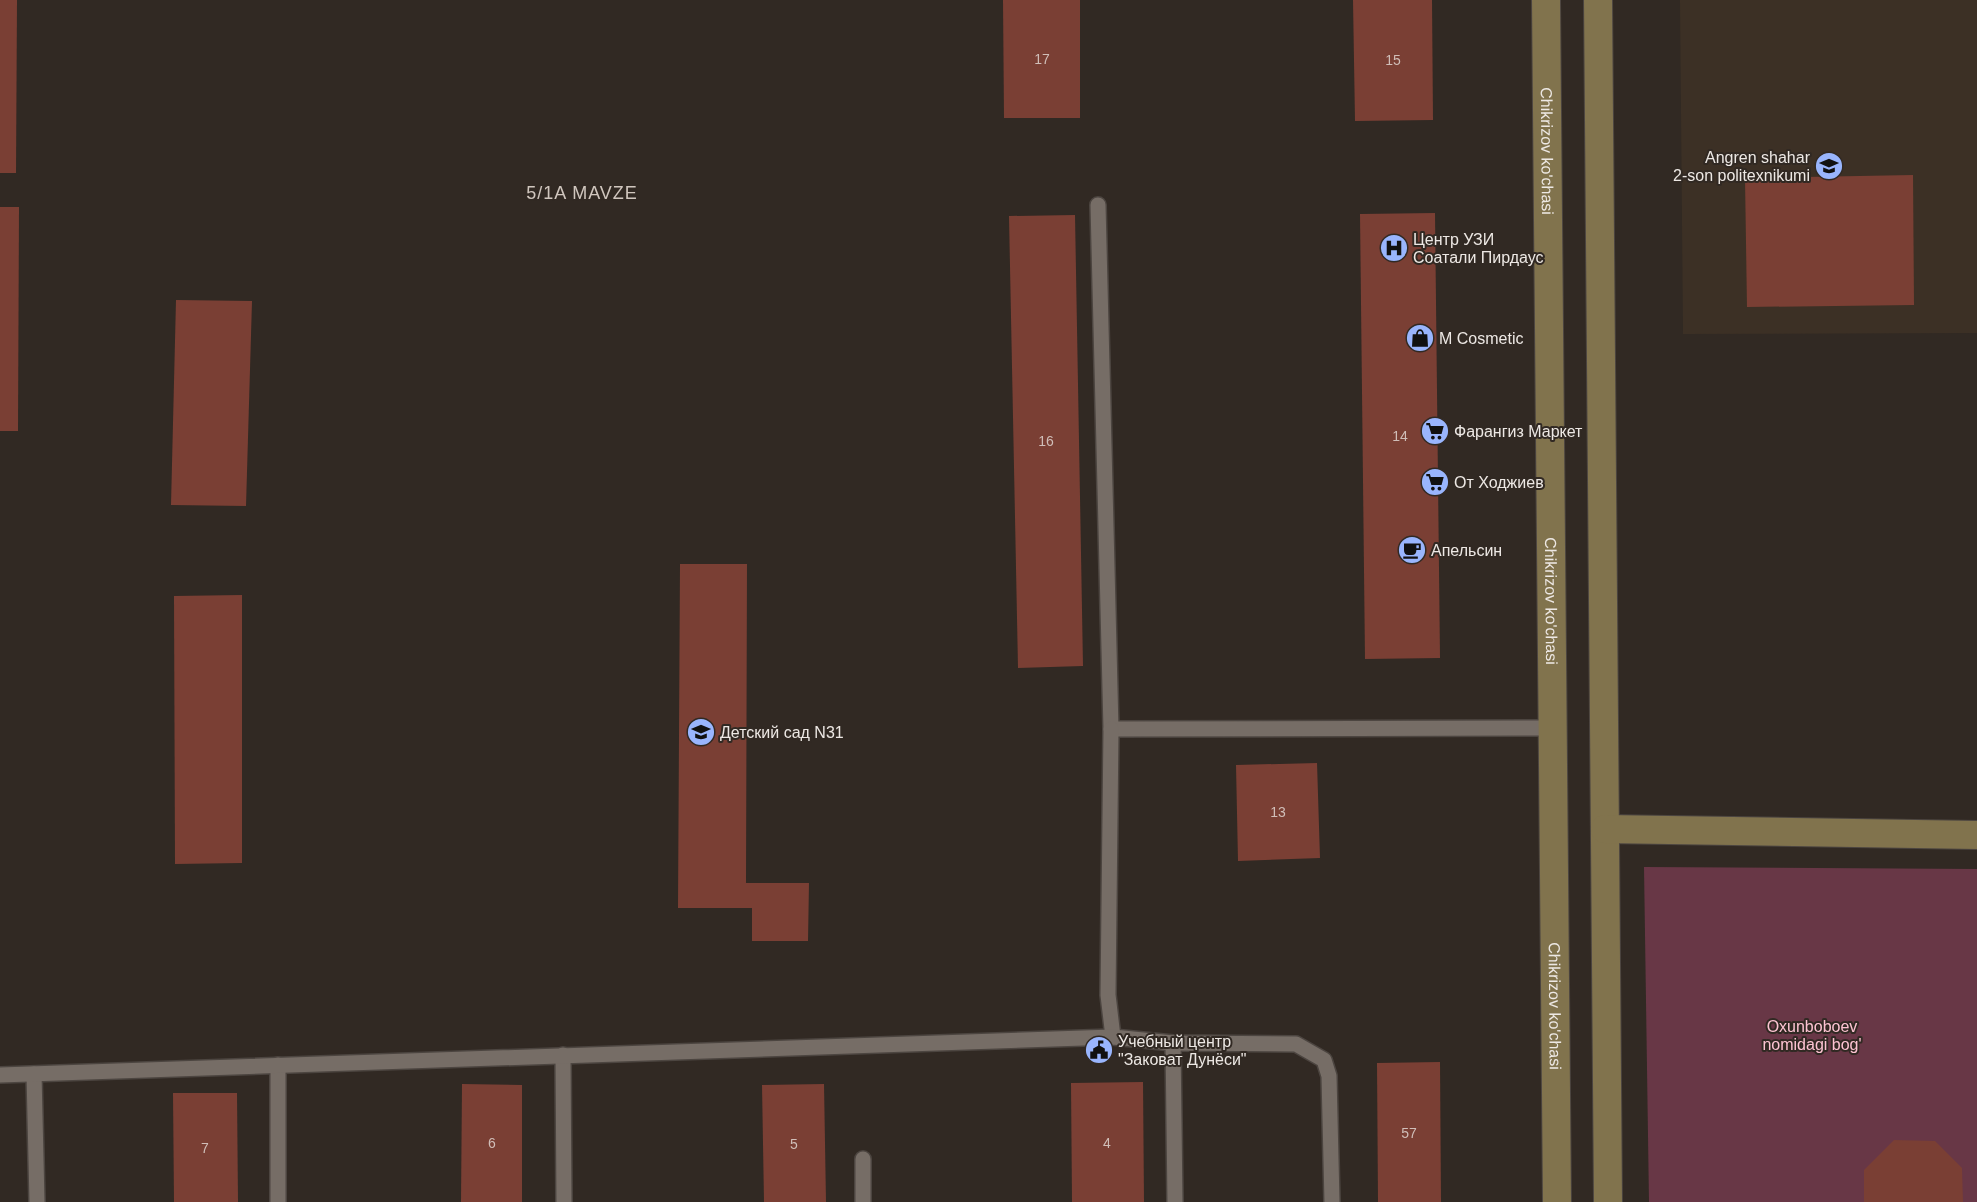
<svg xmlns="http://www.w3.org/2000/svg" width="1977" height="1202" viewBox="0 0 1977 1202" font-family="Helvetica,sans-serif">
	<rect width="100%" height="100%" fill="#312923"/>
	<path fill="#3c3025" d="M 1680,0 L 1977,0 L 1977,333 L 1683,334 Z"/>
	<path fill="#683746" d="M 1644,867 L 1977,869 L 1977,1202 L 1649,1202 Z"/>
	<g fill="#7a3f34">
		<path d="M 0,0 L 17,0 L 16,173 L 0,173 Z"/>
		<path d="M 1003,0 L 1080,0 L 1080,118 L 1004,118 Z"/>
		<path d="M 1353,0 L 1432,0 L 1433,120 L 1355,121 Z"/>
		<path d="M 1913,175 L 1914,305 L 1747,307 L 1745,178 Z"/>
		<path d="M 0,207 L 19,207 L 18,431 L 0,431 Z"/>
		<path d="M 1435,213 L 1440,658 L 1365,659 L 1360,214 Z"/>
		<path d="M 1075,215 L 1083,666 L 1018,668 L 1009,216 Z"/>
		<path d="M 176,300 L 252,301 L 246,506 L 171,505 Z"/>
		<path d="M 680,564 L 747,564 L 746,883 L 809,883 L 808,941 L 752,941 L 752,908 L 678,908 Z"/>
		<path d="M 242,595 L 242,863 L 175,864 L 174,596 Z"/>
		<path d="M 1317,763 L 1320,858 L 1238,861 L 1236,765 Z"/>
		<path d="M 1440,1062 L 1441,1202 L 1378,1202 L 1377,1063 Z"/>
		<path d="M 1143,1082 L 1144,1202 L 1072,1202 L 1071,1083 Z"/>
		<path d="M 462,1084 L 522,1085 L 522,1202 L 461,1202 Z"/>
		<path d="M 824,1084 L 826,1202 L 764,1202 L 762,1085 Z"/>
		<path d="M 173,1093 L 237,1093 L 238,1202 L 174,1202 Z"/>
		<path d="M 1894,1140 L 1935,1141 L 1962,1168 L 1963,1202 L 1864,1202 L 1864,1170 Z"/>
	</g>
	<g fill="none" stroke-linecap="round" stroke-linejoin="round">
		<defs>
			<g id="lane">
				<path d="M 1098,205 L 1111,729 L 1554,728"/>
				<path d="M 1111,729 L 1108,995 L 1113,1037 L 1173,1043 L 1296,1044 L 1324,1060 L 1329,1076 L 1332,1202"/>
				<path d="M 1173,1043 L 1175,1202"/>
				<path d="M 563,1055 L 564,1202"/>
				<path d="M 278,1065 L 278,1202"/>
				<path d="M 34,1074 L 37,1202"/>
				<path d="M 0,1075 L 1113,1037"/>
				<path d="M 863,1159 L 863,1202"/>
			</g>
			<g id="secondary">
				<path id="s1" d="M 1546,0 L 1557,1202"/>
				<path d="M 1598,0 L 1608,1202"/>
				<path d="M 1605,829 L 1977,835"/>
			</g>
		</defs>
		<use href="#lane" stroke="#4c4540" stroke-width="18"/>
		<use href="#secondary" stroke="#4c4540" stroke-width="30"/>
		<use href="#lane" stroke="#766d66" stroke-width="15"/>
		<use href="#secondary" stroke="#81734d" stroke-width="28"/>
	</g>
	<defs>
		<symbol id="university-disc" viewBox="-11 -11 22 22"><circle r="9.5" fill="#99b5fd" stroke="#312923"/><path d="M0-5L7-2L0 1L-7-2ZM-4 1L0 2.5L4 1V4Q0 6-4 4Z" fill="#111"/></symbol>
		<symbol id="hospital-disc" viewBox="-11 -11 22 22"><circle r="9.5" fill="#99b5fd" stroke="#312923"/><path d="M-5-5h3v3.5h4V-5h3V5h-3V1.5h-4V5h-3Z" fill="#111"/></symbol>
		<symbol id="shop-disc" viewBox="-11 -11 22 22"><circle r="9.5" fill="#99b5fd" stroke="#312923"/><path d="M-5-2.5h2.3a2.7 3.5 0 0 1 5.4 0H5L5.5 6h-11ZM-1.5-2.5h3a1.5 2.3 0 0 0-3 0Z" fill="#111"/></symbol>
		<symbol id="supermarket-disc" viewBox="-11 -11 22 22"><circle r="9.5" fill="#99b5fd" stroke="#312923"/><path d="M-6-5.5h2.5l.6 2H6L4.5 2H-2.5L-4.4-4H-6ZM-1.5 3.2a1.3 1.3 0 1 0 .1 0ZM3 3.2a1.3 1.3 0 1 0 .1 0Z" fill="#111"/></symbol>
		<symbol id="cafe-disc" viewBox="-11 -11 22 22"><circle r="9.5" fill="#99b5fd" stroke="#312923"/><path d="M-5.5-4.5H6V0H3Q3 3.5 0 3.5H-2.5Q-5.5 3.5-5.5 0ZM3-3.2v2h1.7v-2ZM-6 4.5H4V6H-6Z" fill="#111"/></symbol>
		<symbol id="school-disc" viewBox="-11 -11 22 22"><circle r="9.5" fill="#99b5fd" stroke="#312923"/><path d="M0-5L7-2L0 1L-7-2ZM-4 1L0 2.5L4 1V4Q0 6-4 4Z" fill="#111"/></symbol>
		<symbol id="civic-disc" viewBox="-11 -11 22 22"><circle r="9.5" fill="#99b5fd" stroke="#312923"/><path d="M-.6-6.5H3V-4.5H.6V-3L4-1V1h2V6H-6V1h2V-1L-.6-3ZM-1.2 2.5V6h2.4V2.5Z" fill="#111"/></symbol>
	</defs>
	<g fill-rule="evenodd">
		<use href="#university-disc" x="1813" y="150" width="32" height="32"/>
		<use href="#hospital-disc" x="1378" y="232" width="32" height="32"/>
		<use href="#shop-disc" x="1404" y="322" width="32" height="32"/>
		<use href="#supermarket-disc" x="1419" y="415" width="32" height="32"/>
		<use href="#supermarket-disc" x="1419" y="466" width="32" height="32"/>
		<use href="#cafe-disc" x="1396" y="534" width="32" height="32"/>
		<use href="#school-disc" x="685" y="716" width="32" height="32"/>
		<use href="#civic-disc" x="1083" y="1034" width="32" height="32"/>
	</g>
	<g text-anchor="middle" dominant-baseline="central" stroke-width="4" stroke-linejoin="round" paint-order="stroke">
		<g font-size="14" fill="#d0beb8">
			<text x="1042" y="59">17</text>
			<text x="1393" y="60">15</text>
			<text x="1400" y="436">14</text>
			<text x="1046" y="441">16</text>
			<text x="1278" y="812">13</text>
			<text x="1409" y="1133">57</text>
			<text x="492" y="1143">6</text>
			<text x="1107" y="1143">4</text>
			<text x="794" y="1144">5</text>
			<text x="205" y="1148">7</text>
		</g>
		<g font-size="16" fill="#ede8e4" stroke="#312923">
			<text stroke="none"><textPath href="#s1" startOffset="151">Chikrizov ko'chasi</textPath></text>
			<text stroke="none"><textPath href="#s1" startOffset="601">Chikrizov ko'chasi</textPath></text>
			<text stroke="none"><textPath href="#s1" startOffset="1006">Chikrizov ko'chasi</textPath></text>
		</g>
		<g font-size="16" fill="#ede8e4" stroke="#312923" text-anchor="start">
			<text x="1810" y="157" text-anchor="end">Angren shahar<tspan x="1810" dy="18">2-son politexnikumi</tspan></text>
			<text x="1413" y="239">Центр УЗИ<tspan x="1413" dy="18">Соатали Пирдаус</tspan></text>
			<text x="1439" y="338">M Cosmetic</text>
			<text x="1454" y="431">Фарангиз Маркет</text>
			<text x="1454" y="482">От Ходжиев</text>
			<text x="1431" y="550">Апельсин</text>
			<text x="720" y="732">Детский сад N31</text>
			<text x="1118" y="1041">Учебный центр<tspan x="1118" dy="18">"Заковат Дунёси"</tspan></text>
		</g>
		<g font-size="16" fill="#fdc3d2" stroke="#312923">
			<text x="1812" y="1026">Oxunboboev<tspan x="1812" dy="18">nomidagi bog'</tspan></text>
		</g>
		<g font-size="18" letter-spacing="1" fill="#d0c6be" stroke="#312923">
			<text x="582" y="193">5/1A MAVZE</text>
		</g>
	</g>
</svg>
